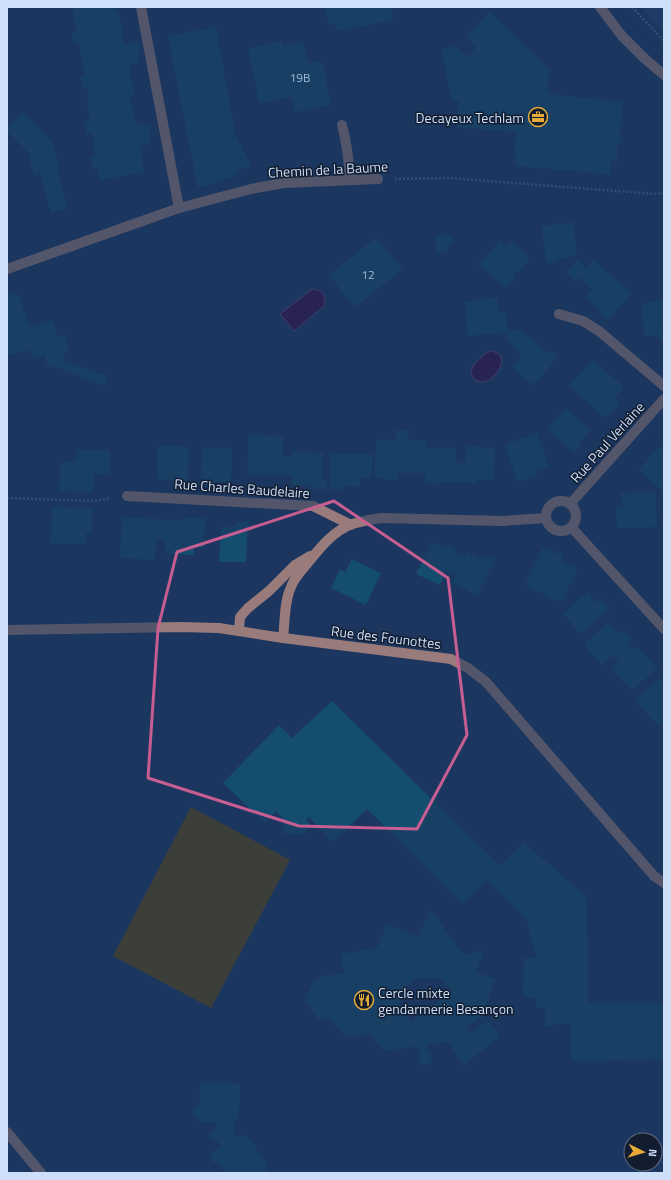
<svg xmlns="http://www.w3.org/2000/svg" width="671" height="1180" viewBox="0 0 671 1180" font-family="'Titillium Web',sans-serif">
	<rect width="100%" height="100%" fill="#1c365f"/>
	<path fill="#244270" d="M 641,7 L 664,7 L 664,34 L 658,26 Z"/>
	<path fill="#65480e" d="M 191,807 L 290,860 L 211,1008 L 113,956 Z"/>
	<g fill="#3a0d45" stroke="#664c7b">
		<path d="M 312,289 C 323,290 325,294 325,305 L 294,331 L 280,314 Z"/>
		<path d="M 490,351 C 515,354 494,383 481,382 C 474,381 470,375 472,368 C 474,363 485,353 490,351 Z"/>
	</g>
	<g fill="#144d6e" fill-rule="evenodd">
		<path d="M 72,7 L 115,7 L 116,12 L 118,12 L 125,45 L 127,45 L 127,42 L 140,44 L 138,63 L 129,64 L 134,95 L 130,95 L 136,126 L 138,126 L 138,124 L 151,125 L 149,144 L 140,146 L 144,172 L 100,180 L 98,169 L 94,169 L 91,157 L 96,157 L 92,133 L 87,134 L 84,122 L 90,121 L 86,101 L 89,100 L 87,88 L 83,89 L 80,77 L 85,76 L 79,43 L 74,43 L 72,32 L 77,31 Z"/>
		<path d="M 325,7 L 391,7 L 394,20 L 336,31 L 335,23 L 329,24 Z"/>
		<path d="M 490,12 L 549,69 L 547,94 L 622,102 L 621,117 L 623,122 L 620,125 L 619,136 L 623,138 L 617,145 L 617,161 L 611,161 L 610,174 L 515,166 L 516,153 L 515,153 L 516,132 L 457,127 L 459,101 L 452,99 L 441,49 L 456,46 L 467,57 L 476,48 L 466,37 Z"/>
		<path d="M 216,27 L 235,134 L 251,165 L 235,171 L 236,176 L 198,188 L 168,36 Z"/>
		<path d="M 282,41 L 283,46 L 303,42 L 308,63 L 322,61 L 331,104 L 295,112 L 292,97 L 259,103 L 248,48 Z"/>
		<path d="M 23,112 L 51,140 L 59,169 L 57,170 L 67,209 L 51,213 L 41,174 L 34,176 L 28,152 L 7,131 L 7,128 Z"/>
		<path d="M 573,222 L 577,256 L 558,259 L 558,262 L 546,263 L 542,226 Z"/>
		<path d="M 436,235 L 448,235 L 454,241 L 448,248 L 447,252 L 437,252 Z"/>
		<path d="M 376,238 L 403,269 L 355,307 L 329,275 Z"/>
		<path d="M 500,241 L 506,246 L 512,241 L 530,258 L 513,277 L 515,279 L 506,288 L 479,264 Z"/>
		<path d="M 577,260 L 586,268 L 593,260 L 631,293 L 608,320 L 598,312 L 600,310 L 586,298 L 593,290 L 578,277 L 574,281 L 566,273 Z"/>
		<path d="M 18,293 L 29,327 L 53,320 L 58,338 L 65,335 L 67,340 L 66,341 L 69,351 L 62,354 L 65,361 L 108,377 L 104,385 L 58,368 L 51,367 L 46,363 L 46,354 L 33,358 L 30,350 L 7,356 L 7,296 Z"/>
		<path d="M 497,298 L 499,312 L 506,312 L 508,331 L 521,330 L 547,353 L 550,350 L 558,357 L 533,385 L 513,367 L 522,355 L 508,340 L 506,332 L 468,336 L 465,302 Z"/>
		<path d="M 664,300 L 664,341 L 660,341 L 659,335 L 645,336 L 641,304 Z"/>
		<path d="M 593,360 L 624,387 L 615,398 L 620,403 L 606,418 L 569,386 Z"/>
		<path d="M 566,408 L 590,430 L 579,443 L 581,445 L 574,453 L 547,429 Z"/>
		<path d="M 396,430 L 409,431 L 408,440 L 426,440 L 426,447 L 456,448 L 455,463 L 465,463 L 466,446 L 495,448 L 494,480 L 476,479 L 476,483 L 438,482 L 438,484 L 425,483 L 425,473 L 397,473 L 397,480 L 375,478 L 376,439 L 396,440 Z"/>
		<path d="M 537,433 L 549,466 L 536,470 L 538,475 L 518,483 L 505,445 Z"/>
		<path d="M 249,435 L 283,437 L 283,457 L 293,456 L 293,452 L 323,453 L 322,480 L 327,480 L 327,489 L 310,489 L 310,485 L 292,485 L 292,475 L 247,475 Z"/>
		<path d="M 157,446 L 189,447 L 187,484 L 175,483 L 175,480 L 157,479 Z"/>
		<path d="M 660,446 L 664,449 L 664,490 L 663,491 L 639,470 Z"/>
		<path d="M 202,447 L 232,448 L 231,482 L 214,482 L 214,485 L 201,485 Z"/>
		<path d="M 77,450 L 110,451 L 109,474 L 94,474 L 93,492 L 59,491 L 61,462 L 76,462 Z"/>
		<path d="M 330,453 L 372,454 L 371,478 L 360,478 L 360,487 L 342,486 L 342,490 L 330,489 Z"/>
		<path d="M 655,492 L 657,527 L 617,528 L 616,507 L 622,507 L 621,493 Z"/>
		<path d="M 52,507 L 92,509 L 91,532 L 86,532 L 85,544 L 51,543 Z"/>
		<path d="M 183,517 L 205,518 L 204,547 L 194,547 L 194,555 L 165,554 L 165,539 L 156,538 L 155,560 L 120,558 L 122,518 L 182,520 Z"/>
		<path d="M 236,522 L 248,522 L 246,562 L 219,562 L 221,527 L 236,527 Z"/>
		<path d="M 432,542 L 444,548 L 446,544 L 456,549 L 455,553 L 464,557 L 467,552 L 482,559 L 484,555 L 495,560 L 477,595 L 452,583 L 456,574 L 446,570 L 440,585 L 416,574 Z"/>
		<path d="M 543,547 L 563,556 L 561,561 L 578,569 L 561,603 L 525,585 Z"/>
		<path d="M 352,559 L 381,573 L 366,605 L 331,588 L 340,569 L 345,572 Z"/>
		<path d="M 588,592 L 598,603 L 602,599 L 609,608 L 581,634 L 563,614 Z"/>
		<path d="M 608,622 L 618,634 L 623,630 L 631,639 L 627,643 L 633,649 L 636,646 L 657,668 L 632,691 L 611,668 L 619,662 L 613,655 L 602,665 L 584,644 Z"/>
		<path d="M 659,679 L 664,685 L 664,719 L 657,725 L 635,700 Z"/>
		<path d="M 332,701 L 500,866 L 524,842 L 587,898 L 588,1003 L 664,1003 L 664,1059 L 571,1061 L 571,1023 L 545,1026 L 545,1008 L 536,1008 L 536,998 L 523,997 L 524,958 L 536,958 L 526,918 L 487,880 L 463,904 L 367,809 L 333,842 L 309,817 L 306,820 L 311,825 L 302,835 L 284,834 L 282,817 L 276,811 L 265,823 L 223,783 L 279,725 L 292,738 Z"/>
		<path d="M 431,910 L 463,955 L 484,950 L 476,972 L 495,979 L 482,1016 L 466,1028 L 470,1034 L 488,1020 L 500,1036 L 464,1065 L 448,1042 L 427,1045 L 428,1052 L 431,1055 L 432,1059 L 431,1062 L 428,1065 L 426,1066 L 421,1064 L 419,1061 L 420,1053 L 419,1046 L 383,1051 L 369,1032 L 366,1035 L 346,1036 L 329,1018 L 319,1020 L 305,1000 L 315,979 L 322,979 L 322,976 L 344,974 L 341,954 L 377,948 L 387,925 L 418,937 ZM 441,978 L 451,991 L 412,1022 L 398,1007 L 401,991 L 415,979 Z"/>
		<path d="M 200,1083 L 240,1084 L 239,1116 L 233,1125 L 236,1137 L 241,1134 L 251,1140 L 268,1166 L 265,1168 L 268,1173 L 226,1173 L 219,1163 L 212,1162 L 211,1153 L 221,1146 L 216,1139 L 213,1140 L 210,1138 L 210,1133 L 212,1131 L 215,1131 L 216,1123 L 201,1122 L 192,1112 L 197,1104 L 199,1105 Z"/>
	</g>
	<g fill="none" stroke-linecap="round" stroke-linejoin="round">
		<g stroke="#536a8e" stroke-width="2.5" stroke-dasharray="2 2" stroke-linecap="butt">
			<path d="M 632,7 L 664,41"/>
			<path d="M 395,179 L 449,178 L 656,194 L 664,193"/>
			<path d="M 7,498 L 93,501 L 110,498"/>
		</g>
		<g stroke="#987b7a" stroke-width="10">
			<path d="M 141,7 L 179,208"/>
			<path d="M 600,7 L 622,36 L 644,58 L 664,75"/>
			<path d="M 342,125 C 347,144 349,160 350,180"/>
			<path d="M 7,269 L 179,208 L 251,189 L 284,183 L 378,179"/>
			<path d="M 559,314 L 583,321 L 599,331 L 664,386"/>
			<path d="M 127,496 L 313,506 L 351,525"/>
			<circle cx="561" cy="516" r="15"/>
			<path d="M 570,504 L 664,399"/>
			<path d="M 572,528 L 664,629"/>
			<path d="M 7,630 L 181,627 L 219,628 L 283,638 L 451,659 L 468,668 L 486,682 L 654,876 L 664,883"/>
			<path d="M 239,631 L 240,617 L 248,608 L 269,591 L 295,565 L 310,556"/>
			<path d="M 283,638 C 285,622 284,602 291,587 C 294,578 301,571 307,564 C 319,549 333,531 352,524 C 362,521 372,519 382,518 L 502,521 L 546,518"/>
			<path d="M 7,1132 L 41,1173"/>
		</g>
	</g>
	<path d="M0 0H671V1180H0ZM 334,501 L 448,578 L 467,735 L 417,829 L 299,826 L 148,778 L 158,628 L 177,552 Z" fill="#1c365f" fill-opacity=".55" fill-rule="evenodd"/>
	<path fill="none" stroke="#c65e92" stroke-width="3" stroke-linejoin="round" d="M 334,501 L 448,578 L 467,735 L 417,829 L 299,826 L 148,778 L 158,628 L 177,552 Z"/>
	<defs>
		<symbol id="office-ring" viewBox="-11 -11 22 22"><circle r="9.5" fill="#121e30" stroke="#e8ab37" stroke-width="1.5"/><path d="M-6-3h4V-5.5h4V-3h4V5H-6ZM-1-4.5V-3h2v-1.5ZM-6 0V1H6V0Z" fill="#e8ab37"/></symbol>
		<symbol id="restaurant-ring" viewBox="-11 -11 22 22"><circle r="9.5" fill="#121e30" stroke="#e8ab37" stroke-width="1.5"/><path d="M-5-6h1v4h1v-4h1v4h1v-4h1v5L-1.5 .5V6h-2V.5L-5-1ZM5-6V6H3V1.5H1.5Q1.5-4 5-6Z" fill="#e8ab37"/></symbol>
	</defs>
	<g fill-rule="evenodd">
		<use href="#office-ring" x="527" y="106" width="22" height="22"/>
		<use href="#restaurant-ring" x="353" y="989" width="22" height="22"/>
	</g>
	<g text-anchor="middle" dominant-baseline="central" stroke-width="3" stroke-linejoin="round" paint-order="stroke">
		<g font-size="12" fill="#a0bad6">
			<text x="300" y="77">19B</text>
			<text x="368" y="274">12</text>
		</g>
		<g font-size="14" fill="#cedff9" stroke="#121e30" text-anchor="end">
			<text x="524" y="117">Decayeux Techlam</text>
			<text x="378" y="992" text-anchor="start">Cercle mixte<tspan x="378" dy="16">gendarmerie Besançon</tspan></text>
		</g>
		<g font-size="14" fill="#cedff9" stroke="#121e30">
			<text transform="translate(328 169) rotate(-3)">Chemin de la Baume</text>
			<text transform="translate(607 442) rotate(-48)">Rue Paul Verlaine</text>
			<text transform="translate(242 488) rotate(4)">Rue Charles Baudelaire</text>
			<text transform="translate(386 637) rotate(7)">Rue des Founottes</text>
		</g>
	</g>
	<rect width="671" height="1180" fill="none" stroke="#cedff9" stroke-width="16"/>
	<g transform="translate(643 1152) rotate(95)"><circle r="19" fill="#121e30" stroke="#5d6b80"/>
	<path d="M0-3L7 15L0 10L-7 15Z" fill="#e8ab37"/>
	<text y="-6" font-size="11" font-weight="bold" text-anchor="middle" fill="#cedff9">N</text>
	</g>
</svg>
